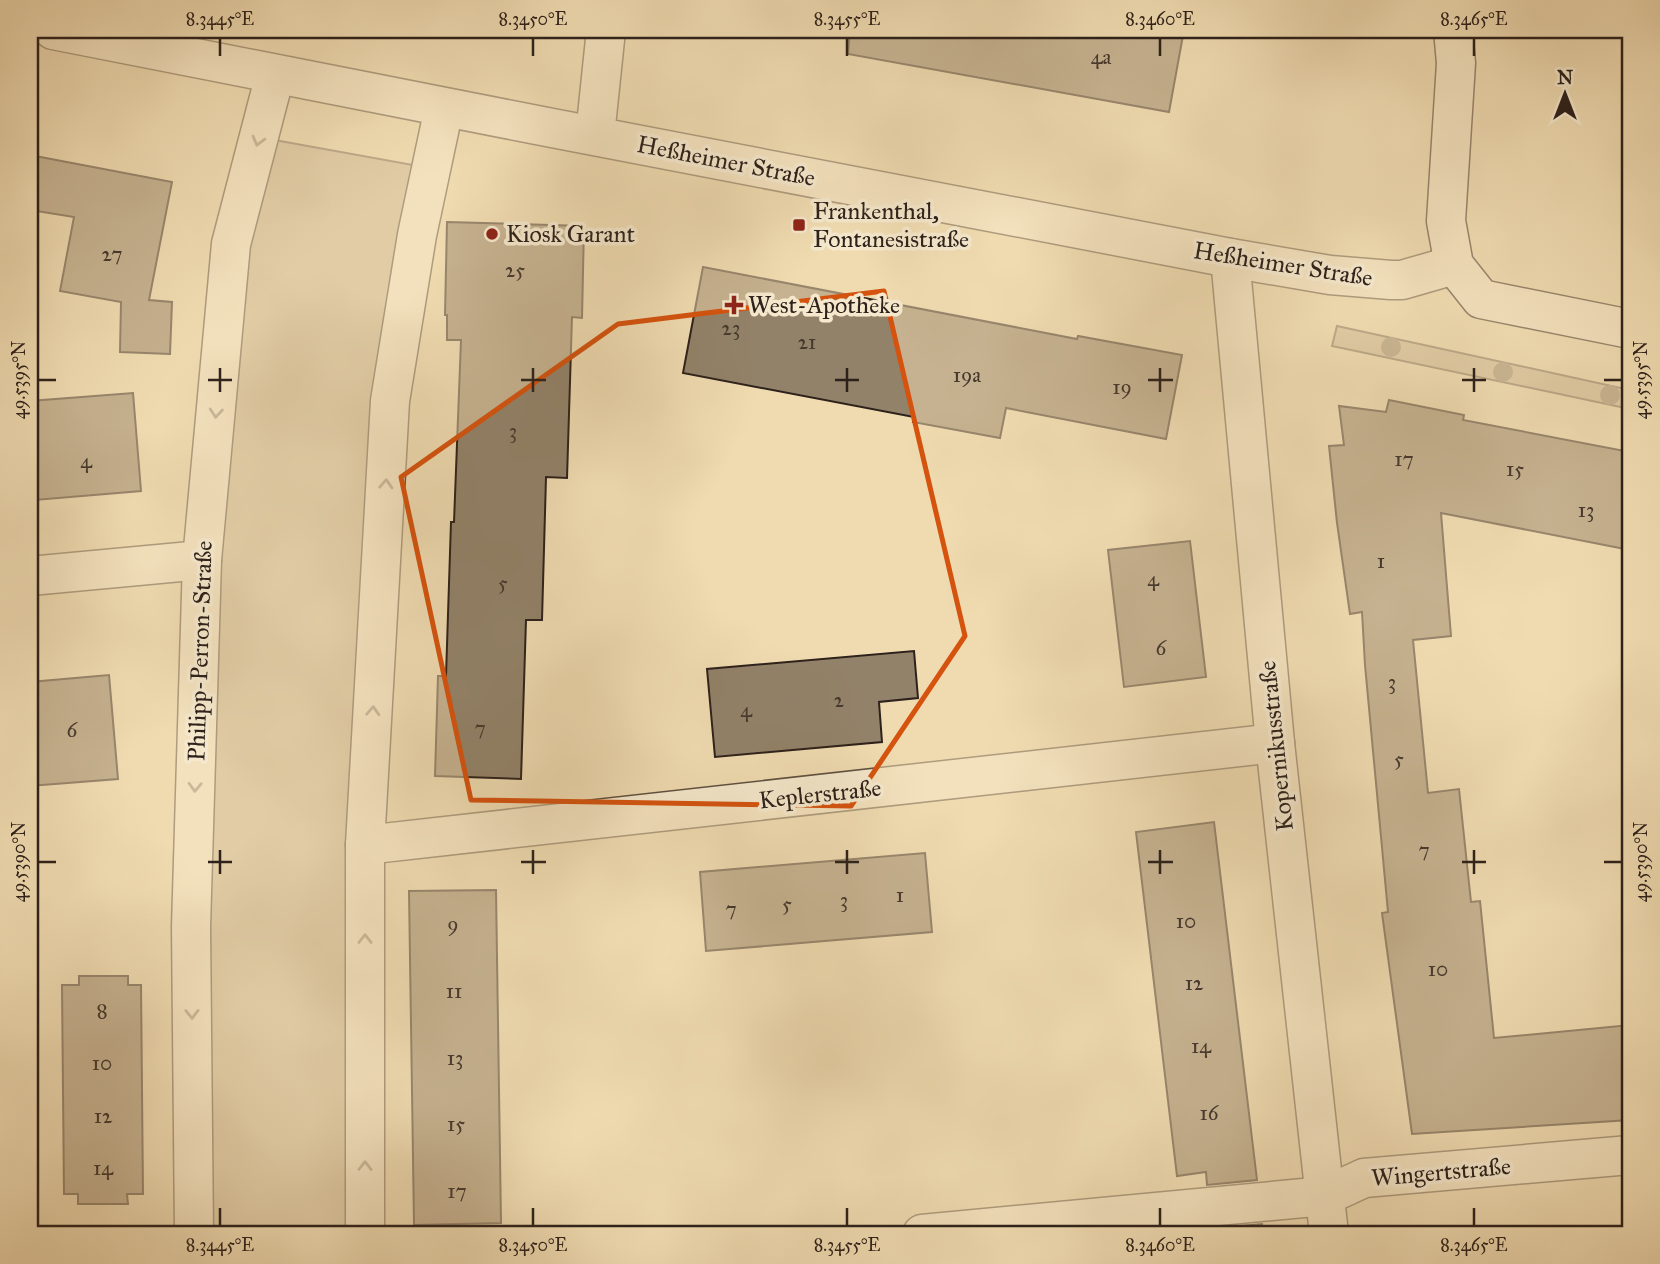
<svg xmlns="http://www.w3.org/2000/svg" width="1660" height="1264" viewBox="0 0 1660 1264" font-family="'IM FELL Great Primer',serif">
	<rect width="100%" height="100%" fill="#f0dbb1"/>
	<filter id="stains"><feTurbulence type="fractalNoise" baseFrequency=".00286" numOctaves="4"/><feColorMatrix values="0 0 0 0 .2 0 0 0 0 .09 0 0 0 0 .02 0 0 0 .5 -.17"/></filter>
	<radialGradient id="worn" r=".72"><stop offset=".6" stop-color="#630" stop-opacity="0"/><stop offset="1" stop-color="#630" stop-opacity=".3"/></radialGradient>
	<g fill="#cfbb98" stroke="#7e6e5a" stroke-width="2">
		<path d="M 269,139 L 424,167 L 353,1234 L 207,1234 L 204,927 L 216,580 L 247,245 Z"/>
		<path d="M 1337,326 L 1630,390 L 1630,409 L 1332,346 Z"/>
	</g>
	<g fill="#928269" stroke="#2d211b" stroke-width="2">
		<path d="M 850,30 L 1184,30 L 1169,112 L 848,54 Z"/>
		<path d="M 30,155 L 172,182 L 149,300 L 172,302 L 170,354 L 120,352 L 121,302 L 60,291 L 74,217 L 30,210 Z"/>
		<path d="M 447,222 L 584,226 L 582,318 L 572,317 L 567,478 L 546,477 L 542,620 L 526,620 L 521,779 L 435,776 L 438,676 L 446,676 L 451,522 L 454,522 L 461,340 L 447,340 L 447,315 L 445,315 Z"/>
		<path d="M 703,267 L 1077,339 L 1078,336 L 1182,355 L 1166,439 L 1006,408 L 1000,438 L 913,422 L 914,417 L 683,373 Z"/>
		<path d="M 133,393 L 141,491 L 35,500 L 30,430 L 30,401 Z"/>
		<path d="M 1389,400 L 1464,415 L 1463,420 L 1630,452 L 1630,550 L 1441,513 L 1451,636 L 1413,640 L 1428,793 L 1459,789 L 1471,902 L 1480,901 L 1494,1038 L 1630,1025 L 1630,1120 L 1412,1134 L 1382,913 L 1388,912 L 1365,665 L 1362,612 L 1350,614 L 1337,523 L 1329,446 L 1344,445 L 1339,406 L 1386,412 Z"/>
		<path d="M 1190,541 L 1206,677 L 1124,687 L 1108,550 Z"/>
		<path d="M 914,651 L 918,698 L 879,702 L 882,742 L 715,757 L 707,669 Z"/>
		<path d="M 109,675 L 118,779 L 30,786 L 30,682 Z"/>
		<path d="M 1214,822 L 1257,1180 L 1207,1185 L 1206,1172 L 1177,1176 L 1136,832 Z"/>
		<path d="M 925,853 L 932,932 L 706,951 L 700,872 Z"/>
		<path d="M 496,890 L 501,1223 L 414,1225 L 409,891 Z"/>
		<path d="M 79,976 L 128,976 L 128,985 L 141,985 L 143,1194 L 127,1194 L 128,1204 L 78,1204 L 78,1194 L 64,1194 L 62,985 L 79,985 Z"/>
		<path d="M 1262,1224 L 1263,1234 L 1209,1234 L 1208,1229 Z"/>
	</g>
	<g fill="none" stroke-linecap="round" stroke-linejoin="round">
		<defs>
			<g id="street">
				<path d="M 53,30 C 445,109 837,182 1230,258 L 1330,275 L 1391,280 L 1402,280 L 1454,265"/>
				<path d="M 595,135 L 606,30"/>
				<path d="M 1230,258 L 1275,743 L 1329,1234"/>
				<path d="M 30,576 L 202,560"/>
				<path d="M 365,845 L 1275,743"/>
				<path d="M 194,1234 L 191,927 L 202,560 L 231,244 L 275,75"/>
				<path d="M 365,1234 L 365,845 L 390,401 L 417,235 L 444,108"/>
				<path d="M 922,1234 L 1325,1196 L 1364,1178 L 1630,1155"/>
			</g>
			<path id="secondary" d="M 1453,30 L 1456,63 L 1446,221 L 1454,265 L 1481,299 L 1630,329"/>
		</defs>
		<use href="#street" stroke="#5e5040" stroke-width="41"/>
		<use href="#secondary" stroke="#2d211b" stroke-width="41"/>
		<use href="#street" stroke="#f5e8cc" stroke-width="38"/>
		<use href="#secondary" stroke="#f5e8cc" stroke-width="38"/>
	</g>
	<g fill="#9b8a70">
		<circle cx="1391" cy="347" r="10"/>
		<circle cx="1503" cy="372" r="10"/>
		<circle cx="1610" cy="395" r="10"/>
	</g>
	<defs><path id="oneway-chevron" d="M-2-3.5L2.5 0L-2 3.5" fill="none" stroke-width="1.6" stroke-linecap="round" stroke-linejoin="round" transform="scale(1.75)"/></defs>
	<g stroke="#9b8e7c">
		<use href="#oneway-chevron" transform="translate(258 141) rotate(105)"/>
		<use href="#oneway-chevron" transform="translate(216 413) rotate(95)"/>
		<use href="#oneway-chevron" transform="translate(386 484) rotate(-87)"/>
		<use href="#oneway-chevron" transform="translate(373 711) rotate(-87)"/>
		<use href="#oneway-chevron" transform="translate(195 787) rotate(92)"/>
		<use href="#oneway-chevron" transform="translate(365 939) rotate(-90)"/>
		<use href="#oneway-chevron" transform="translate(192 1014) rotate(89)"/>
		<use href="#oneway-chevron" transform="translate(365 1166) rotate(-90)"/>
	</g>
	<path d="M0 0H1660V1264H0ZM 884,291 L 965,636 L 851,806 L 471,800 L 401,477 L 618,324 Z" fill="#f0dbb1" fill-opacity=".55" fill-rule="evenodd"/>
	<path fill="none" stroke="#d5530e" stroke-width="5" stroke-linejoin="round" d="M 884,291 L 965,636 L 851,806 L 471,800 L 401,477 L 618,324 Z"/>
	<path fill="none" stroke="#2d211b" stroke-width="2.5" d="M 220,38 L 220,56M 533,38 L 533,56M 847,38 L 847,56M 1160,38 L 1160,56M 1474,38 L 1474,56M 220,368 L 220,392M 533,368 L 533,392M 847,368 L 847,392M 1160,368 L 1160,392M 1474,368 L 1474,392M 38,380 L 56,380M 208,380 L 232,380M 521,380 L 546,380M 835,380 L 859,380M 1148,380 L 1173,380M 1462,380 L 1486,380M 1604,380 L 1622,380M 220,850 L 220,874M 533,850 L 533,874M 847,850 L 847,874M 1160,850 L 1160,874M 1474,850 L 1474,874M 38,862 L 56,862M 208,862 L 232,862M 521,862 L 546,862M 835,862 L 859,862M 1148,862 L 1173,862M 1462,862 L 1486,862M 1604,862 L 1622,862M 220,1208 L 220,1226M 533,1208 L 533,1226M 847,1208 L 847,1226M 1160,1208 L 1160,1226M 1474,1208 L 1474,1226"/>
	<g fill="#8f2418" stroke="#f5e8cc" stroke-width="2.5">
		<rect x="792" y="218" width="14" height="14" rx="3.5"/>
		<circle cx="492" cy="234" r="7"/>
		<path d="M730.5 294.5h7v7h7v7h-7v7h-7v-7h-7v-7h7z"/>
	</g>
	<g text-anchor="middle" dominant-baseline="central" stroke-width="7" stroke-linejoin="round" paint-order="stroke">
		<g font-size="21" fill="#46392e">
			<text x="1101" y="57">4a</text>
			<text x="112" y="254">27</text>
			<text x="515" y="270">25</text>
			<text x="731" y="328">23</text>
			<text x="807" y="342">21</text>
			<text x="967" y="375">19a</text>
			<text x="1122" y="387">19</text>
			<text x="513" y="431">3</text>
			<text x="1404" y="459">17</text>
			<text x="86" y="461">4</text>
			<text x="1515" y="469">15</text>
			<text x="1586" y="510">13</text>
			<text x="1381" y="561">1</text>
			<text x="1153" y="579">4</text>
			<text x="503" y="583">5</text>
			<text x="1161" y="648">6</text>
			<text x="1392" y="682">3</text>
			<text x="839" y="700">2</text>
			<text x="746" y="710">4</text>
			<text x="480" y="728">7</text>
			<text x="72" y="730">6</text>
			<text x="1399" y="759">5</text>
			<text x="1424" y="850">7</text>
			<text x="900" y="895">1</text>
			<text x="844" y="900">3</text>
			<text x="787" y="904">5</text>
			<text x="731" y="909">7</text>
			<text x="1186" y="921">10</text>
			<text x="453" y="924">9</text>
			<text x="1438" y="969">10</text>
			<text x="1194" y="983">12</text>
			<text x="454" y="991">11</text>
			<text x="102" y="1011">8</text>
			<text x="1201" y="1046">14</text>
			<text x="455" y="1058">13</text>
			<text x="102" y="1063">10</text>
			<text x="1209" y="1113">16</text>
			<text x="103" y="1116">12</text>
			<text x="456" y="1124">15</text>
			<text x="103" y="1168">14</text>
			<text x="457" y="1191">17</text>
		</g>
		<g font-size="24" fill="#2d211b" stroke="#f5e8cc">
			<text transform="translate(726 161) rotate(11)">Heßheimer Straße</text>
			<text transform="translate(1283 264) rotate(9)">Heßheimer Straße</text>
			<text transform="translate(200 651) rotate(-88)">Philipp-Perron-Straße</text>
			<text transform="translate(1276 746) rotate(-96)">Kopernikusstraße</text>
			<text transform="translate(820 794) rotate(-6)">Keplerstraße</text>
			<text transform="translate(1441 1172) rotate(-5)">Wingertstraße</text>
		</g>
		<g font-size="24" fill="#2d211b" stroke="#f5e8cc" text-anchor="start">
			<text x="813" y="211">Frankenthal,<tspan x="813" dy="28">Fontanesistraße</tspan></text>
			<text x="506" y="234">Kiosk Garant</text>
			<text x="748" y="305">West-Apotheke</text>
		</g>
	</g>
	<rect width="1660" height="1264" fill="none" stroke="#f0dbb1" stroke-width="77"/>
	<g transform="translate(1565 94)" stroke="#f5e8cc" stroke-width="5" paint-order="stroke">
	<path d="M0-5L12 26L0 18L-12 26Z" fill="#2d211b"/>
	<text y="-10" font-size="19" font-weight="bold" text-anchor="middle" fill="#2d211b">N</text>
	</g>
	<rect x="38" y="38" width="1584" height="1188" fill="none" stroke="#2d211b" stroke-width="2.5"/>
	<g font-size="18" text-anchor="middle" fill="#2d211b">
		<text x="220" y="25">8.3445°E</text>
		<text x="533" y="25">8.3450°E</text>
		<text x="847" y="25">8.3455°E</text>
		<text x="1160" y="25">8.3460°E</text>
		<text x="1474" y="25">8.3465°E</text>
		<text transform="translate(19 380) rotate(-90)" y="6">49.5395°N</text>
		<text transform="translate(1641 380) rotate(-90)" y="6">49.5395°N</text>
		<text transform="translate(19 862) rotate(-90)" y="6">49.5390°N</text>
		<text transform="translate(1641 862) rotate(-90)" y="6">49.5390°N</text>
		<text x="220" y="1251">8.3445°E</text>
		<text x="533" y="1251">8.3450°E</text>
		<text x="847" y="1251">8.3455°E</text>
		<text x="1160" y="1251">8.3460°E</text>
		<text x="1474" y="1251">8.3465°E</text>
	</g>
	<rect width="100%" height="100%" filter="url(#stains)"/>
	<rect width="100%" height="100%" fill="url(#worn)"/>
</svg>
